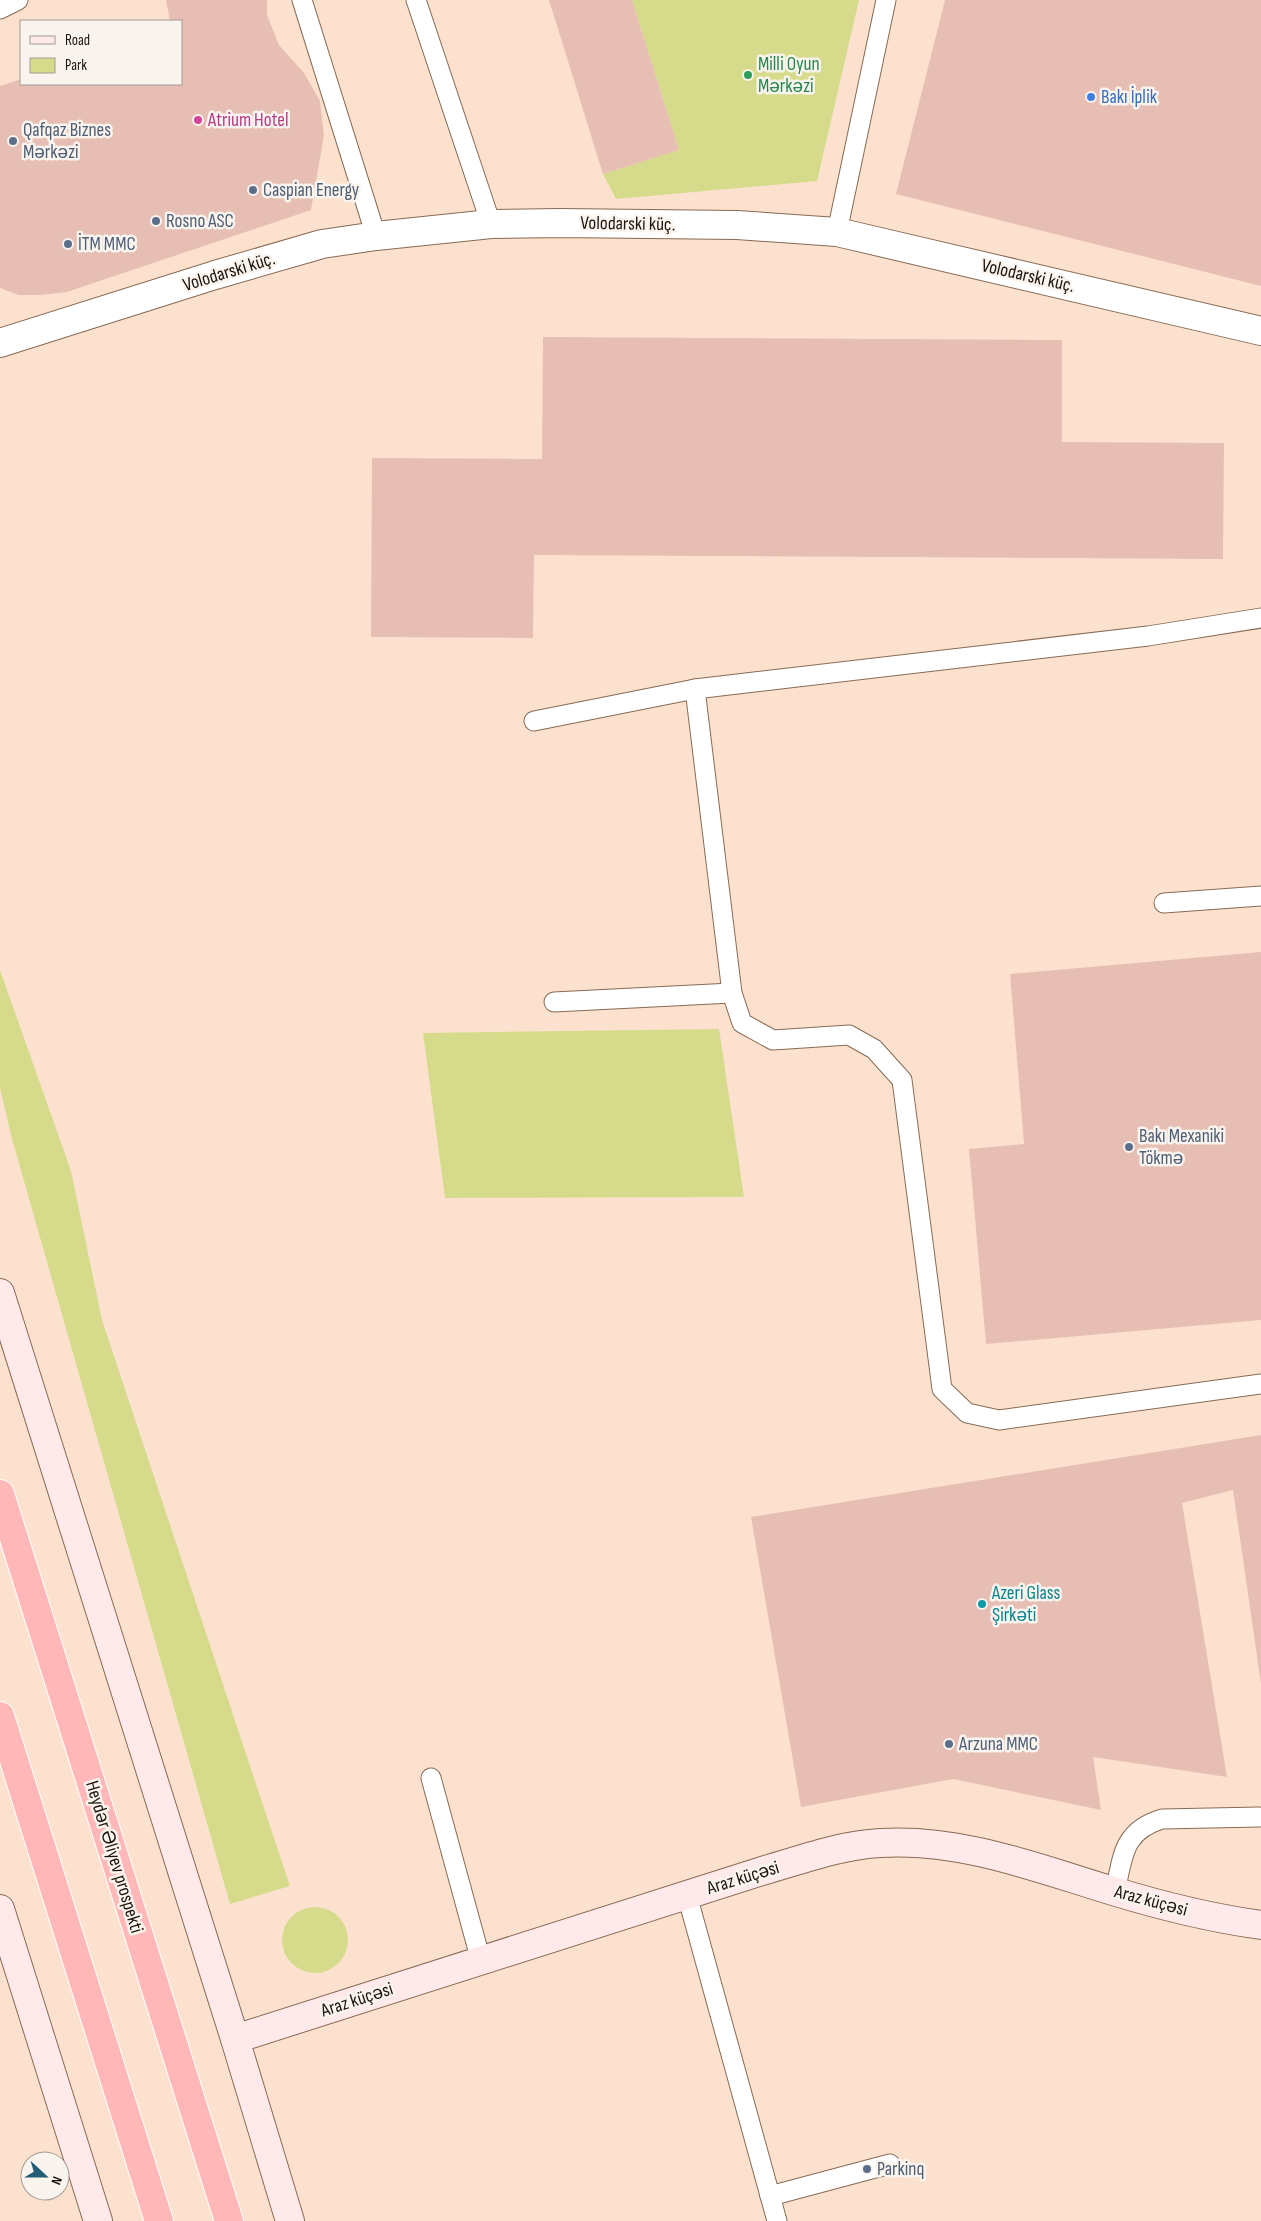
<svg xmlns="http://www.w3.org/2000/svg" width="1261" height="2221" viewBox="0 0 1261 2221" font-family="'Sofia Sans Condensed',sans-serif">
	<rect width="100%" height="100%" fill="#fce2ce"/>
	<g fill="#d6db8c">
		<path d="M 632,0 L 859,0 L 817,181 L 616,199 L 603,174 L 679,150 Z"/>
		<path d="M 0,970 L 71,1171 L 102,1320 L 290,1886 L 230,1904 L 12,1139 L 0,1088 Z"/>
		<path d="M 719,1029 L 744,1197 L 445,1198 L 423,1033 Z"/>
		<circle cx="315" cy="1940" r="33"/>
	</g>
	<g fill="#e7beb3">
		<path d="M 166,0 L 267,0 L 267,15 L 279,45 L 304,73 L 320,101 L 324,135 L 311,210 L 67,292 L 41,295 L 19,295 L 0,288 L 0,86 L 21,79 L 21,84 L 181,84 L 181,21 L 170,21 Z"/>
		<path d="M 549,0 L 632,0 L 679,150 L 603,174 Z"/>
		<path d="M 945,0 L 1261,0 L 1261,286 L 896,194 Z"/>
		<path d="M 543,337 L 1062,340 L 1062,442 L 1224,443 L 1223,559 L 534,555 L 533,638 L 371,637 L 372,458 L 542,459 Z"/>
		<path d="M 1261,952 L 1261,1320 L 986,1344 L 969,1149 L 1024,1144 L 1010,974 Z"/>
		<path d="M 1261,1435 L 1261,1684 L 1233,1490 L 1182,1503 L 1227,1777 L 1093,1757 L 1101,1810 L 953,1779 L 801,1807 L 751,1517 Z"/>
	</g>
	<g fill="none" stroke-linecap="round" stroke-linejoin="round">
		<defs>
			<g id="lane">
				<path d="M 302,0 L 376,236"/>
				<path d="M 416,0 L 491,224"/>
				<path d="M 0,9 L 18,0"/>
				<path d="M 837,232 L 886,0"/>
				<path d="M 695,689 L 732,993 L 742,1023 L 773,1040 L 849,1035 L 874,1049 L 902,1080 L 942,1389 L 967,1413 L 999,1420 L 1261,1384"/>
				<path d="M 534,721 L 695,689 L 1148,636 L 1261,618"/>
				<path d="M 1164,903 L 1261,896"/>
				<path d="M 554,1002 L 732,993"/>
				<path d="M 431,1778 L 481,1961"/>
				<path d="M 1115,1892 C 1123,1857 1122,1831 1162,1819 L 1259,1817"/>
				<path d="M 687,1895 L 777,2221"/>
				<path d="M 770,2196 L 890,2164"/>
			</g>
			<path id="street" d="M 0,343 L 215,275 L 322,244 L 376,236 L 491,224 L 560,223 L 737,225 L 837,232 L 1261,331"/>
			<g id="secondary">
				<path d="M 0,1293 L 235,2039 L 290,2221"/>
				<path d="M 0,1909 L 98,2221"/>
				<path d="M 235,2039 L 762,1871 C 801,1860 840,1845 880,1843 C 961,1838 1037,1868 1113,1891 C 1162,1906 1211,1918 1261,1925"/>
			</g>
			<g id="highway">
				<path d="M 0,1494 L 229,2221"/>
				<path d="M 0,1716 L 159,2221"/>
			</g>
		</defs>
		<use href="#lane" stroke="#876a54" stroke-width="21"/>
		<use href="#street" stroke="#876a54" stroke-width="30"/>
		<use href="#secondary" stroke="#876a54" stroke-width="30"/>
		<use href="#highway" stroke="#fff" stroke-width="30"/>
		<use href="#lane" stroke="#fff" stroke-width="19"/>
		<use href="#street" stroke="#fff" stroke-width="28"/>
		<use href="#secondary" stroke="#ffe9ea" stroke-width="28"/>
		<use href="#highway" stroke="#ffb7b8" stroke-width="28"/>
	</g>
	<circle fill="#2e9e5b" stroke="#faf4ef" stroke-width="2" cx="748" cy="75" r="5"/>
	<circle fill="#3f7fe0" stroke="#faf4ef" stroke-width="2" cx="1091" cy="97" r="5"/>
	<circle fill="#d1479c" stroke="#faf4ef" stroke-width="2" cx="198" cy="120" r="5"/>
	<g fill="#5c6f8a" stroke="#faf4ef" stroke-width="2">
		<circle cx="13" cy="141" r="5"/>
		<circle cx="253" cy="190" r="5"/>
		<circle cx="156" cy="221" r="5"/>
		<circle cx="68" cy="244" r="5"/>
		<circle cx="1129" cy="1147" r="5"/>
		<circle cx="949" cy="1744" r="5"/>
		<circle cx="867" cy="2169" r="5"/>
	</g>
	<circle fill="#0f9aa8" stroke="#faf4ef" stroke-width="2" cx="982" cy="1604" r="5"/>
	<g text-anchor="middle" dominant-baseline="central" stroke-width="5" stroke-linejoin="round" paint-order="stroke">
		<g font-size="19" fill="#27864d" stroke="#faf4ef" text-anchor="start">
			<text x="758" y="64">Milli Oyun<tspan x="758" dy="22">Mərkəzi</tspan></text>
		</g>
		<g font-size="19" fill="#366cbe" stroke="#faf4ef" text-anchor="start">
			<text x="1101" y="97">Bakı İplik</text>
		</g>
		<g font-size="19" fill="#b23c85" stroke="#faf4ef" text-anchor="start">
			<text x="208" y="120">Atrium Hotel</text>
		</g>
		<g font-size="19" fill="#4e5e75" stroke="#faf4ef" text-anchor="start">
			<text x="23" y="130">Qafqaz Biznes<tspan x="23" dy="22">Mərkəzi</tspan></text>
			<text x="263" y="190">Caspian Energy</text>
			<text x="166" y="221">Rosno ASC</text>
			<text x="78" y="244">İTM MMC</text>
			<text x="1139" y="1136">Bakı Mexaniki<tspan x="1139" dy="22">Tökmə</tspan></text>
			<text x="959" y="1744">Arzuna MMC</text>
			<text x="877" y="2169">Parkinq</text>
		</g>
		<g font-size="19" fill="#20150c" stroke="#faf4ef">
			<text transform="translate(628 224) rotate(1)">Volodarski küç.</text>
			<text transform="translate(229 272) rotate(-17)">Volodarski küç.</text>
			<text transform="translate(1028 276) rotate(13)">Volodarski küç.</text>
			<text transform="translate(114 1857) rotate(73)">Heydər Əliyev prospekti</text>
			<text transform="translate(743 1878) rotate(-17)">Araz küçəsi</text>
			<text transform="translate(1151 1901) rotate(15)">Araz küçəsi</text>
			<text transform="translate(357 2000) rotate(-18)">Araz küçəsi</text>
		</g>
		<g font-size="19" fill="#0d838f" stroke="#faf4ef" text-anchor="start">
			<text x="992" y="1593">Azeri Glass<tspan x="992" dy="22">Şirkəti</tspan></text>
		</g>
	</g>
	<rect x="20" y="20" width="162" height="65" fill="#faf4ef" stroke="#a39b94"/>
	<rect x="30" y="36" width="25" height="8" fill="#ffe9ea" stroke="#a39b94"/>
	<text x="65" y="45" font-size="15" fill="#20150c">Road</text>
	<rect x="30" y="58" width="25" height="15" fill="#d6db8c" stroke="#a39b94"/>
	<text x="65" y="70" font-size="15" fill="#20150c">Park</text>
	<g transform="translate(45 2176) rotate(111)"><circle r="24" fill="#faf4ef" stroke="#a39b94"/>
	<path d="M0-4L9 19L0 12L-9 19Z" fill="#215d75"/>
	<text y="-8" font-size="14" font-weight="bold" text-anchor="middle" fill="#20150c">N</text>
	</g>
</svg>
